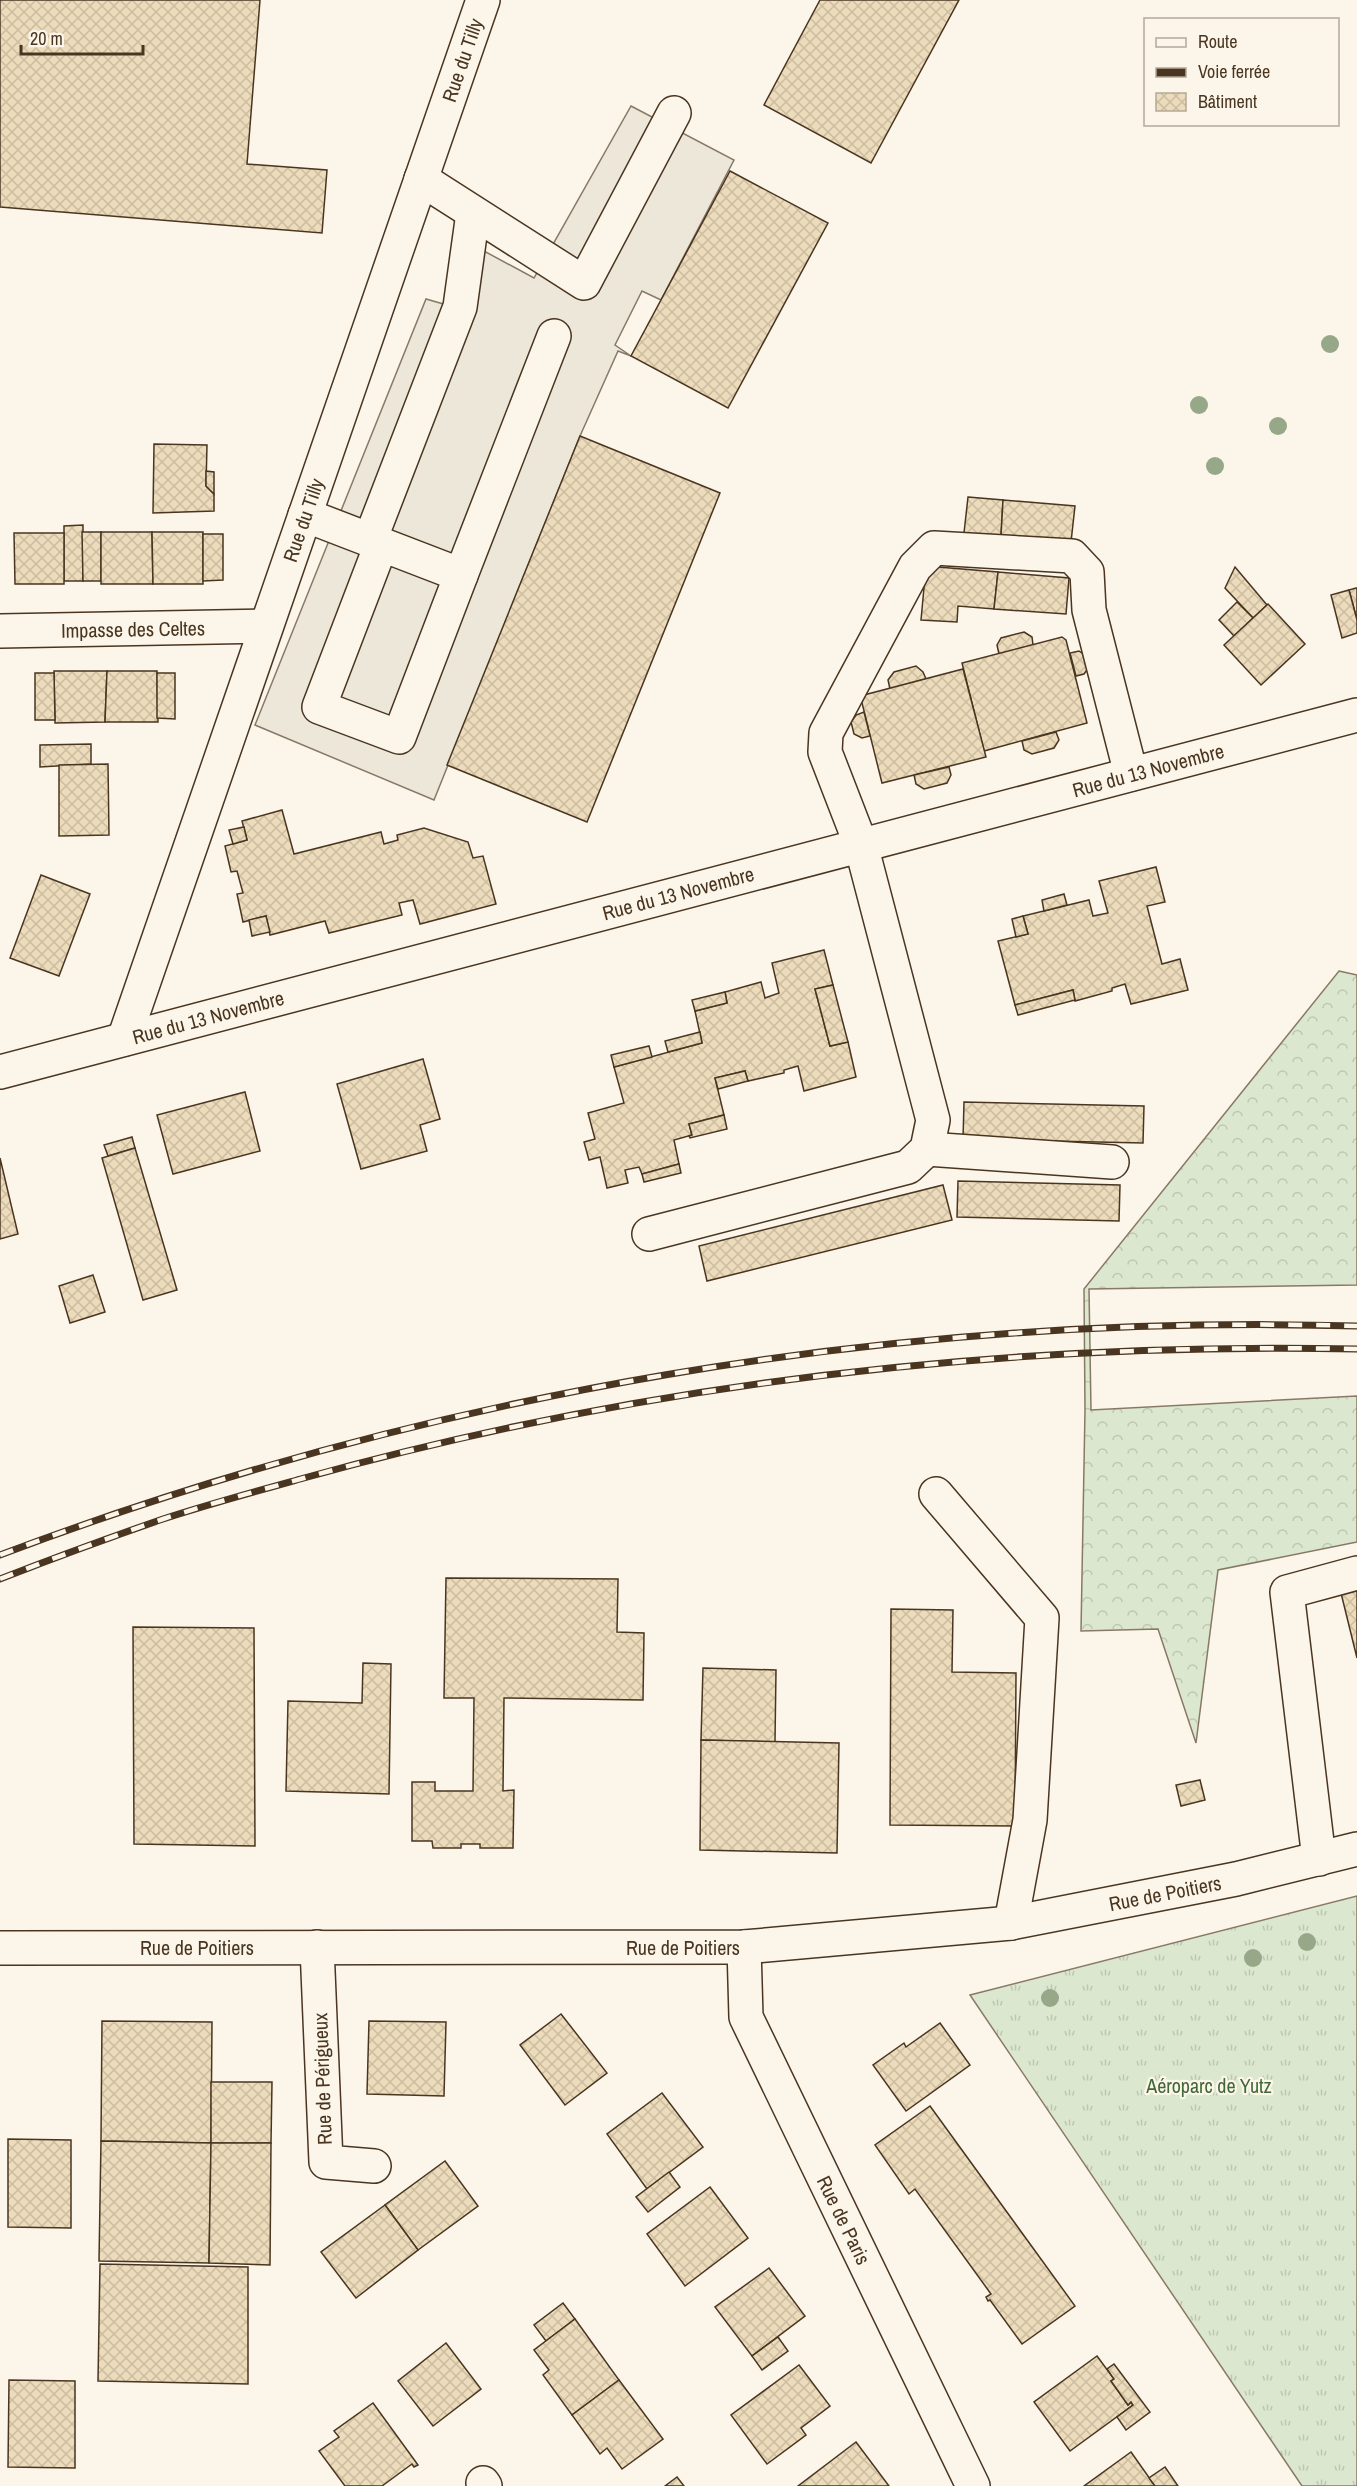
<svg xmlns="http://www.w3.org/2000/svg" width="1357" height="2486" viewBox="0 0 1357 2486" font-family="'Archivo Narrow',sans-serif">
	<defs>
		<pattern id="grass-tufts" width="24" height="20" patternUnits="userSpaceOnUse" patternTransform="scale(1.5)"><rect width="24" height="20" fill="#dce7d0"/><path d="M3 7l-1-3M5 7V3M7 7l1-3M15 17l-1-3M17 17v-4M19 17l1-3" fill="none" stroke="#bec7b2"/></pattern>
		<pattern id="forest-crowns" width="20" height="18" patternUnits="userSpaceOnUse" patternTransform="scale(1.5)"><rect width="20" height="18" fill="#dce7d0"/><path d="M2 6a3 3 0 1 1 6 0M12 15a3 3 0 1 1 6 0" fill="none" stroke="#bec7b2"/></pattern>
		<pattern id="building-cross-hatch" width="8" height="8" patternUnits="userSpaceOnUse" patternTransform="scale(1.5)"><rect width="8" height="8" fill="#ecdcbc"/><path d="M0 0l8 8M0 8l8-8" fill="none" stroke="#ccbda1"/></pattern>
	</defs>
	<rect width="100%" height="100%" fill="#fbf6e9"/>
	<path fill="url(#grass-tufts)" stroke="#887966" stroke-width="1.5" d="M 1357,1896 L 1357,2486 L 1302,2486 L 970,1995 Z"/>
	<path fill="url(#forest-crowns)" stroke="#887966" stroke-width="1.5" d="M 1339,971 L 1357,975 L 1357,1285 L 1089,1289 L 1091,1410 L 1357,1396 L 1357,1542 L 1218,1570 L 1196,1743 L 1158,1629 L 1081,1631 L 1085,1410 L 1084,1289 Z"/>
	<path fill="#ede7d9" stroke="#887966" stroke-width="1.5" d="M 631,106 L 734,160 L 661,300 L 642,291 L 615,345 L 631,356 L 618,351 L 580,436 L 434,800 L 255,725 L 426,299 L 454,307 L 484,251 L 534,278 Z"/>
	<g fill="url(#building-cross-hatch)" stroke="#4a3520" stroke-width="1.5">
		<path d="M 0,0 L 260,0 L 247,164 L 327,170 L 322,233 L 0,207 Z"/>
		<path d="M 820,0 L 959,0 L 871,163 L 764,105 Z"/>
		<path d="M 730,171 L 828,223 L 728,408 L 631,356 Z"/>
		<path d="M 580,436 L 720,493 L 587,822 L 447,765 Z"/>
		<path d="M 154,444 L 207,445 L 206,486 L 214,494 L 214,511 L 153,513 Z"/>
		<path d="M 206,471 L 214,472 L 214,494 L 206,486 Z"/>
		<path d="M 968,497 L 1003,500 L 1001,536 L 964,533 Z"/>
		<path d="M 1003,500 L 1075,506 L 1071,542 L 1001,536 Z"/>
		<path d="M 83,525 L 83,581 L 64,581 L 64,526 Z"/>
		<path d="M 82,532 L 101,532 L 101,581 L 83,581 Z"/>
		<path d="M 101,532 L 152,532 L 153,584 L 101,584 Z"/>
		<path d="M 152,532 L 203,532 L 203,584 L 153,584 Z"/>
		<path d="M 14,533 L 64,533 L 64,584 L 15,584 Z"/>
		<path d="M 203,534 L 223,534 L 223,580 L 203,581 Z"/>
		<path d="M 926,566 L 998,572 L 994,609 L 958,606 L 957,622 L 921,620 Z"/>
		<path d="M 1235,567 L 1267,605 L 1253,618 L 1225,588 Z"/>
		<path d="M 998,572 L 1069,578 L 1066,614 L 994,609 Z"/>
		<path d="M 1356,588 L 1357,588 L 1357,620 L 1349,590 Z"/>
		<path d="M 1349,590 L 1357,620 L 1357,633 L 1342,638 L 1331,595 Z"/>
		<path d="M 1237,602 L 1253,618 L 1234,636 L 1219,620 Z"/>
		<path d="M 1268,604 L 1305,644 L 1261,685 L 1224,645 Z"/>
		<path d="M 1024,632 L 1032,637 L 1033,645 L 999,654 L 997,645 L 1001,638 Z"/>
		<path d="M 1062,637 L 1066,640 L 1087,723 L 984,751 L 962,663 Z"/>
		<path d="M 1079,651 L 1086,656 L 1089,667 L 1084,674 L 1076,676 L 1070,653 Z"/>
		<path d="M 916,666 L 923,672 L 926,679 L 890,689 L 888,680 L 894,672 Z"/>
		<path d="M 963,669 L 986,757 L 882,783 L 861,699 L 864,695 Z"/>
		<path d="M 54,671 L 107,671 L 105,722 L 55,723 Z"/>
		<path d="M 107,671 L 157,671 L 158,722 L 105,722 Z"/>
		<path d="M 35,673 L 54,673 L 55,720 L 35,720 Z"/>
		<path d="M 157,673 L 175,673 L 175,719 L 157,718 Z"/>
		<path d="M 864,712 L 870,736 L 862,738 L 854,734 L 851,722 L 856,715 Z"/>
		<path d="M 1056,732 L 1059,740 L 1054,748 L 1032,754 L 1024,750 L 1022,741 Z"/>
		<path d="M 91,744 L 91,764 L 40,767 L 40,745 Z"/>
		<path d="M 108,764 L 109,835 L 59,836 L 59,765 Z"/>
		<path d="M 949,767 L 951,775 L 947,783 L 924,789 L 916,784 L 914,775 Z"/>
		<path d="M 282,810 L 294,854 L 381,832 L 384,844 L 398,840 L 397,835 L 424,828 L 468,842 L 473,858 L 483,856 L 496,904 L 420,924 L 413,900 L 399,903 L 402,915 L 329,933 L 325,921 L 270,935 L 266,916 L 243,922 L 237,894 L 243,893 L 237,871 L 231,872 L 225,846 L 247,840 L 242,821 Z"/>
		<path d="M 244,827 L 247,840 L 233,844 L 229,830 Z"/>
		<path d="M 1156,867 L 1165,902 L 1147,906 L 1162,964 L 1180,959 L 1188,990 L 1131,1004 L 1125,984 L 1112,988 L 1112,991 L 1075,1001 L 1073,990 L 1015,1005 L 998,941 L 1028,934 L 1023,916 L 1089,900 L 1093,916 L 1108,913 L 1099,881 Z"/>
		<path d="M 41,875 L 90,894 L 59,976 L 10,958 Z"/>
		<path d="M 1064,894 L 1067,905 L 1044,911 L 1042,900 Z"/>
		<path d="M 266,916 L 270,932 L 252,936 L 249,920 Z"/>
		<path d="M 1023,916 L 1028,934 L 1016,937 L 1012,919 Z"/>
		<path d="M 824,950 L 833,985 L 815,989 L 830,1046 L 848,1042 L 856,1077 L 804,1091 L 798,1066 L 784,1070 L 784,1073 L 748,1081 L 745,1071 L 715,1078 L 724,1115 L 689,1124 L 692,1135 L 674,1140 L 679,1164 L 642,1174 L 639,1167 L 625,1170 L 628,1183 L 607,1188 L 600,1157 L 589,1160 L 584,1142 L 595,1139 L 588,1113 L 624,1103 L 614,1067 L 702,1043 L 695,1011 L 727,1003 L 725,992 L 761,982 L 765,998 L 779,993 L 772,963 Z"/>
		<path d="M 833,985 L 848,1042 L 830,1046 L 815,989 Z"/>
		<path d="M 1073,990 L 1075,1000 L 1018,1015 L 1015,1005 Z"/>
		<path d="M 725,992 L 727,1003 L 695,1011 L 692,1000 Z"/>
		<path d="M 700,1032 L 702,1043 L 668,1052 L 665,1041 Z"/>
		<path d="M 649,1046 L 652,1057 L 614,1067 L 611,1055 Z"/>
		<path d="M 423,1059 L 440,1119 L 420,1125 L 427,1151 L 361,1169 L 337,1084 Z"/>
		<path d="M 745,1071 L 748,1081 L 718,1089 L 715,1078 Z"/>
		<path d="M 245,1092 L 260,1151 L 173,1174 L 157,1115 Z"/>
		<path d="M 964,1102 L 1144,1106 L 1143,1143 L 963,1139 Z"/>
		<path d="M 724,1115 L 727,1129 L 690,1138 L 689,1136 L 692,1135 L 689,1124 Z"/>
		<path d="M 132,1137 L 135,1148 L 108,1156 L 104,1145 Z"/>
		<path d="M 135,1148 L 177,1290 L 143,1300 L 102,1158 Z"/>
		<path d="M 0,1158 L 18,1234 L 0,1239 Z"/>
		<path d="M 679,1164 L 681,1173 L 644,1182 L 642,1174 Z"/>
		<path d="M 958,1181 L 1120,1185 L 1119,1221 L 957,1217 Z"/>
		<path d="M 943,1185 L 952,1220 L 707,1281 L 699,1246 Z"/>
		<path d="M 93,1275 L 105,1312 L 70,1323 L 59,1286 Z"/>
		<path d="M 446,1578 L 618,1579 L 617,1632 L 644,1633 L 643,1700 L 504,1698 L 503,1791 L 514,1790 L 513,1848 L 480,1848 L 480,1844 L 461,1844 L 461,1848 L 433,1848 L 432,1841 L 412,1841 L 412,1782 L 435,1782 L 435,1791 L 473,1791 L 474,1698 L 444,1698 Z"/>
		<path d="M 1357,1585 L 1357,1658 L 1340,1589 Z"/>
		<path d="M 891,1609 L 953,1610 L 952,1672 L 1016,1673 L 1015,1826 L 890,1825 Z"/>
		<path d="M 133,1627 L 254,1628 L 255,1846 L 134,1844 Z"/>
		<path d="M 363,1663 L 391,1664 L 389,1794 L 286,1791 L 288,1701 L 362,1703 Z"/>
		<path d="M 703,1668 L 776,1670 L 775,1742 L 701,1740 Z"/>
		<path d="M 701,1740 L 839,1743 L 837,1853 L 700,1850 Z"/>
		<path d="M 1200,1780 L 1205,1800 L 1181,1806 L 1176,1785 Z"/>
		<path d="M 561,2014 L 607,2073 L 565,2105 L 520,2045 Z"/>
		<path d="M 102,2021 L 212,2022 L 211,2143 L 101,2141 Z"/>
		<path d="M 369,2021 L 446,2022 L 444,2096 L 367,2094 Z"/>
		<path d="M 940,2023 L 970,2065 L 906,2111 L 873,2065 L 904,2043 L 906,2047 Z"/>
		<path d="M 211,2082 L 272,2082 L 271,2143 L 211,2143 Z"/>
		<path d="M 662,2093 L 703,2147 L 647,2189 L 607,2134 Z"/>
		<path d="M 930,2106 L 1075,2306 L 1022,2344 L 990,2300 L 988,2301 L 986,2297 L 991,2294 L 915,2189 L 909,2194 L 875,2145 Z"/>
		<path d="M 8,2139 L 71,2140 L 71,2228 L 8,2227 Z"/>
		<path d="M 101,2141 L 211,2143 L 209,2263 L 99,2261 Z"/>
		<path d="M 211,2143 L 271,2143 L 270,2265 L 209,2263 Z"/>
		<path d="M 445,2161 L 478,2206 L 418,2250 L 385,2205 Z"/>
		<path d="M 669,2172 L 680,2187 L 648,2212 L 636,2197 Z"/>
		<path d="M 710,2187 L 748,2238 L 685,2286 L 647,2234 Z"/>
		<path d="M 385,2205 L 418,2250 L 356,2298 L 321,2252 Z"/>
		<path d="M 100,2264 L 248,2267 L 248,2384 L 98,2381 Z"/>
		<path d="M 769,2268 L 805,2316 L 752,2356 L 715,2307 Z"/>
		<path d="M 563,2303 L 575,2319 L 546,2341 L 534,2325 Z"/>
		<path d="M 575,2319 L 619,2380 L 572,2415 L 543,2375 L 549,2370 L 534,2350 Z"/>
		<path d="M 778,2337 L 788,2351 L 762,2370 L 752,2356 Z"/>
		<path d="M 446,2343 L 481,2389 L 433,2426 L 398,2381 Z"/>
		<path d="M 1097,2356 L 1114,2379 L 1111,2381 L 1128,2405 L 1131,2402 L 1133,2405 L 1070,2451 L 1034,2402 Z"/>
		<path d="M 1114,2364 L 1150,2412 L 1126,2430 L 1117,2417 L 1133,2405 L 1131,2402 L 1128,2405 L 1111,2381 L 1114,2379 L 1107,2369 Z"/>
		<path d="M 799,2365 L 830,2406 L 801,2428 L 806,2435 L 767,2464 L 731,2415 Z"/>
		<path d="M 9,2380 L 75,2381 L 75,2468 L 8,2467 Z"/>
		<path d="M 619,2380 L 663,2439 L 622,2469 L 607,2448 L 600,2454 L 572,2415 Z"/>
		<path d="M 373,2403 L 418,2465 L 414,2467 L 412,2464 L 382,2486 L 345,2486 L 319,2451 L 339,2437 L 334,2431 Z"/>
		<path d="M 856,2442 L 889,2486 L 798,2486 Z"/>
		<path d="M 1131,2452 L 1155,2486 L 1084,2486 Z"/>
		<path d="M 1165,2467 L 1178,2486 L 1155,2486 L 1149,2478 Z"/>
		<path d="M 677,2477 L 684,2486 L 665,2486 Z"/>
	</g>
	<g fill="none" stroke-linecap="round" stroke-linejoin="round">
		<defs>
			<g id="minor">
				<path d="M 421,179 L 584,283 L 674,113"/>
				<path d="M 305,515 L 461,575 L 554,336"/>
				<path d="M 370,540 L 460,307 L 473,213"/>
				<path d="M 381,545 L 319,707 L 399,737 L 461,575"/>
				<path d="M 0,631 L 266,626"/>
				<path d="M 124,1039 L 483,0"/>
				<path d="M 0,1072 L 1357,715"/>
				<path d="M 927,1149 L 1112,1162"/>
				<path d="M 649,1234 L 908,1167 L 927,1149 L 933,1120 L 861,845 L 825,752 L 826,733 L 915,567 L 934,548 L 1072,556 L 1087,572 L 1089,610 L 1131,774"/>
				<path d="M 936,1494 L 1042,1618 L 1030,1820 L 1011,1923"/>
				<path d="M 1319,1859 L 1287,1592 L 1357,1573"/>
				<path d="M 317,1947 L 326,2162 L 374,2166"/>
				<path d="M 744,1947 L 746,2017 L 973,2486"/>
				<path d="M 0,1948 L 744,1947 L 1011,1923 L 1236,1879 L 1357,1849"/>
				<path d="M 483,2483 L 485,2486"/>
			</g>
		</defs>
		<use href="#minor" stroke="#4a3520" stroke-width="36"/>
		<use href="#minor" stroke="#fbf6e9" stroke-width="33"/>
		<defs>
			<g id="rail">
				<path d="M 0,1555 C 432,1392 896,1313 1357,1326"/>
				<path d="M 0,1579 C 54,1558 108,1538 163,1519 C 209,1504 257,1491 304,1478 C 646,1383 1002,1342 1357,1349"/>
			</g>
		</defs>
		<use href="#rail" stroke="#4a3520" stroke-width="7"/>
		<use href="#rail" stroke="#fbf6e9" stroke-width="4.5" stroke-dasharray="14" stroke-linecap="butt"/>
	</g>
	<g fill="#96a887">
		<circle cx="1330" cy="344" r="9"/>
		<circle cx="1199" cy="405" r="9"/>
		<circle cx="1278" cy="426" r="9"/>
		<circle cx="1215" cy="466" r="9"/>
		<circle cx="1307" cy="1942" r="9"/>
		<circle cx="1253" cy="1958" r="9"/>
		<circle cx="1050" cy="1998" r="9"/>
	</g>
	<g text-anchor="middle" dominant-baseline="central" stroke-width="4.5" stroke-linejoin="round" paint-order="stroke">
		<g font-size="20" fill="#4a3520" stroke="#fbf6e9">
			<text transform="translate(462 60) rotate(-71)">Rue du Tilly</text>
			<text transform="translate(303 520) rotate(-71)">Rue du Tilly</text>
			<text transform="translate(133 629) rotate(-1)">Impasse des Celtes</text>
			<text transform="translate(1148 770) rotate(-15)">Rue du 13 Novembre</text>
			<text transform="translate(678 893) rotate(-15)">Rue du 13 Novembre</text>
			<text transform="translate(208 1017) rotate(-15)">Rue du 13 Novembre</text>
			<text transform="translate(1165 1893) rotate(-11)">Rue de Poitiers</text>
			<text x="197" y="1947">Rue de Poitiers</text>
			<text x="683" y="1947">Rue de Poitiers</text>
			<text transform="translate(322 2079) rotate(-92)">Rue de Périgueux</text>
			<text transform="translate(844 2220) rotate(64)">Rue de Paris</text>
		</g>
		<g font-size="20" fill="#436837" stroke="#fbf6e9">
			<text x="1209" y="2085">Aéroparc de Yutz</text>
		</g>
	</g>
	<rect x="1144" y="18" width="195" height="108" fill="#fbf6e9" stroke="#b4a999" stroke-width="1.5"/>
	<rect x="1156" y="38" width="30" height="9" fill="#fbf6e9" stroke="#b4a999" stroke-width="1.5"/>
	<text x="1198" y="48" font-size="18" fill="#4a3520">Route</text>
	<rect x="1156" y="68" width="30" height="9" fill="#4a3520" stroke="#b4a999" stroke-width="1.5"/>
	<text x="1198" y="78" font-size="18" fill="#4a3520">Voie ferrée</text>
	<rect x="1156" y="93" width="30" height="18" fill="url(#building-cross-hatch)" stroke="#b4a999" stroke-width="1.5"/>
	<text x="1198" y="108" font-size="18" fill="#4a3520">Bâtiment</text>
	<path d="M21 45v9h122v-9" fill="none" stroke="#4a3520" stroke-width="3"/>
	<text x="30" y="45" font-size="18" fill="#4a3520" stroke="#fbf6e9" stroke-width="4.5" paint-order="stroke">20 m</text>
</svg>
